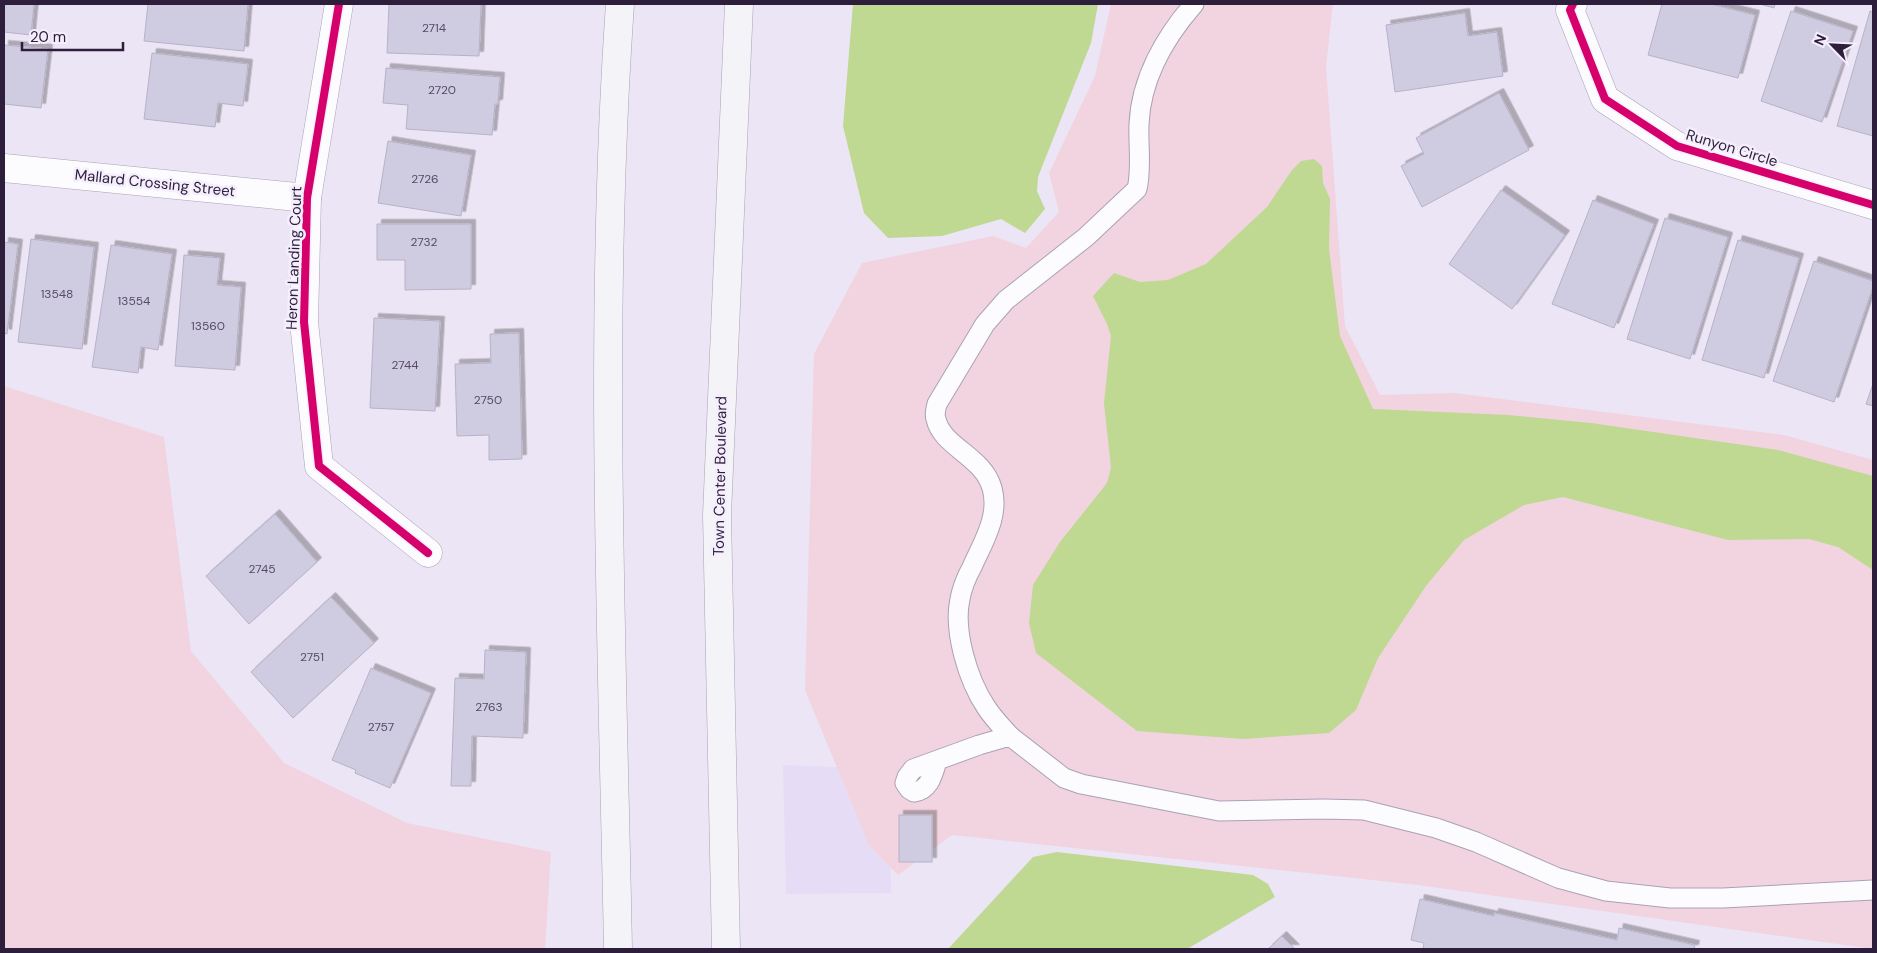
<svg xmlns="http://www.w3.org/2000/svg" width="1877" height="953" viewBox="0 0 1877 953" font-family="'DM Sans',sans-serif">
	<defs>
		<filter id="shadow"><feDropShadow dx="4.5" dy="-4.5" stdDeviation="0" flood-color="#0004"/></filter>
	</defs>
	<rect width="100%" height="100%" fill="#ece5f5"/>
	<path fill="#e7dcf5" d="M 783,765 L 890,769 L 891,893 L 786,894 Z"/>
	<g fill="#f1d4e0">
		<path d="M 1111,4 L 1333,4 L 1326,67 L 1345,326 L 1380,395 L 1455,393 L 1784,435 L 1873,460 L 1873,949 L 1418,885 L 952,835 L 898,875 L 869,845 L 805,690 L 814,354 L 862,263 L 993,236 L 1026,248 L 1059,212 L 1049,173 L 1095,76 Z"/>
		<path d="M 4,386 L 164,437 L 191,651 L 284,763 L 407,823 L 551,852 L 545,949 L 4,949 Z"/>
	</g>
	<g fill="#bfd892">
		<path d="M 853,4 L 1098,4 L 1091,43 L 1038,177 L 1037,191 L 1045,209 L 1025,233 L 1001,219 L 942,236 L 888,238 L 864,213 L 843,126 Z"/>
		<path d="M 1314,159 L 1322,166 L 1323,183 L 1330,199 L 1329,249 L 1340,336 L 1373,409 L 1509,415 L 1591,423 L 1778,450 L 1873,476 L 1873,570 L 1838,547 L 1809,539 L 1728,540 L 1563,497 L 1524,505 L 1464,540 L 1426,586 L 1378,658 L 1356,710 L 1329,733 L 1243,739 L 1137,731 L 1036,653 L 1029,623 L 1033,585 L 1060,542 L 1107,483 L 1111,468 L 1104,403 L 1111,336 L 1107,324 L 1093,296 L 1114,273 L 1140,282 L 1168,280 L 1206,264 L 1267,207 L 1292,170 L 1301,161 Z"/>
		<path d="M 1057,852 L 1253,875 L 1268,884 L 1275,897 L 1187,949 L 948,949 L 1033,857 Z"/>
	</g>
	<g fill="#cfcce1" stroke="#b6b2c7" filter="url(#shadow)">
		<path d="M 4,4 L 34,4 L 31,35 L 4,32 Z"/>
		<path d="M 148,4 L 248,4 L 244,51 L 144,41 Z"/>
		<path d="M 389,4 L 481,4 L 479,56 L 387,53 Z"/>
		<path d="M 1662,4 L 1711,4 L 1755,15 L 1738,78 L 1648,55 Z"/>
		<path d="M 1760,4 L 1775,4 L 1774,8 Z"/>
		<path d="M 1791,11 L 1853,31 L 1822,122 L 1761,101 Z"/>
		<path d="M 1870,11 L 1873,12 L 1873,136 L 1837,126 Z"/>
		<path d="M 1465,13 L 1468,36 L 1497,32 L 1503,76 L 1395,92 L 1386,25 Z"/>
		<path d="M 4,45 L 48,49 L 41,108 L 4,104 Z"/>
		<path d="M 152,53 L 248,64 L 243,106 L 218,103 L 215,127 L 144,119 Z"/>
		<path d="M 386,68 L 500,77 L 498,104 L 495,104 L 492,135 L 406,129 L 408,105 L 383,103 Z"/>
		<path d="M 1499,93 L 1529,150 L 1422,207 L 1401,166 L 1424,154 L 1416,138 Z"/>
		<path d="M 388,141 L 471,155 L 461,216 L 378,203 Z"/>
		<path d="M 1501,190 L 1565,235 L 1512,309 L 1449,264 Z"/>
		<path d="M 1593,200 L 1654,224 L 1614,328 L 1552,304 Z"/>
		<path d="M 1665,218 L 1728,237 L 1690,359 L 1627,339 Z"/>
		<path d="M 377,224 L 471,224 L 471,289 L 405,290 L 405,260 L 377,260 Z"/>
		<path d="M 31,239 L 94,247 L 82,349 L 18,342 Z"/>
		<path d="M 1738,240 L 1799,258 L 1764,378 L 1702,360 Z"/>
		<path d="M 4,242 L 18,244 L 7,334 L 4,333 Z"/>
		<path d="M 111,245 L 172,254 L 158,350 L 141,347 L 138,373 L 92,367 Z"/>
		<path d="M 184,255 L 220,258 L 217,285 L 241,287 L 235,370 L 175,366 Z"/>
		<path d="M 1814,261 L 1873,281 L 1873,287 L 1834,402 L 1773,381 Z"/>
		<path d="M 374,318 L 440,321 L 435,411 L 370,408 Z"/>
		<path d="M 519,333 L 522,459 L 489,460 L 489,435 L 457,436 L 455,364 L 491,363 L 490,334 Z"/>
		<path d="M 1873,384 L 1873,406 L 1866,404 Z"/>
		<path d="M 275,514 L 317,562 L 249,624 L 206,576 Z"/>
		<path d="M 331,597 L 374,643 L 293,718 L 251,672 Z"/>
		<path d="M 485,650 L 526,652 L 523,738 L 472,736 L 471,786 L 451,786 L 455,678 L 484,679 Z"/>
		<path d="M 371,668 L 431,693 L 390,788 L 355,773 L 356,770 L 332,760 Z"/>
		<rect x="899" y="815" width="33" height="47"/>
		<path d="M 1420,899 L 1494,916 L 1494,913 L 1617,940 L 1619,928 L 1695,945 L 1694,949 L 1423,949 L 1424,943 L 1411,940 Z"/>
		<path d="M 1282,936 L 1295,949 L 1268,949 Z"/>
	</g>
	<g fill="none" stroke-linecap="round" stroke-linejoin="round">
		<defs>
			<g id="lane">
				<path d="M 1010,736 C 1002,727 993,718 986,707 C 968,680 953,631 960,599 C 962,588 967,576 972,567 C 983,542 1000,516 992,488 C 983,456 942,447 936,419 C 934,414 936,409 937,404 L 985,324 L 1006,300 L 1086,237 L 1137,189 C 1142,168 1138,146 1139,124 C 1141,79 1165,37 1194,4"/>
				<path d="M 937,761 C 933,774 930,790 914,792 L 909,789 L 905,783 L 907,777 L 913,769 L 979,745 L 1010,736 L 1064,778 L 1081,784 L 1219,811 L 1323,809 L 1364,810 L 1436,828 L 1476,842 L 1558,878 L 1606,891 L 1670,898 L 1723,898 L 1873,890"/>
			</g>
			<g id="street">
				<path d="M 339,4 L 307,198 L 304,322 L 319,466 L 428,553"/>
				<path d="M 1573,4 L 1570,10 L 1605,99 L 1677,146 L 1873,205"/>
				<path d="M 4,168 L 307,198"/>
			</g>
			<g id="secondary">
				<path d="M 618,949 C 612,634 598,318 620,4"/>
				<path d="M 726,949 L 717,515 L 739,4"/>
			</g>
		</defs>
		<use href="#lane" stroke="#aba1b5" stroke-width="21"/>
		<use href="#street" stroke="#aba1b5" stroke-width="29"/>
		<use href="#secondary" stroke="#aba1b5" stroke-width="29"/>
		<use href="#lane" stroke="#fcfbfe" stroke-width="19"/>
		<use href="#street" stroke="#fcfbfe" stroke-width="28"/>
		<use href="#secondary" stroke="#f4f3f7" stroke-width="28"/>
		<defs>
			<g id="cycleway">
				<path d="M 339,4 L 307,198 L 304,322 L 319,466 L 428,553"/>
				<path d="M 1573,4 L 1570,10 L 1605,99 L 1677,146 L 1873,205"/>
			</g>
		</defs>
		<use href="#cycleway" stroke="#f5eefd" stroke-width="11"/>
		<use href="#cycleway" stroke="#d6006c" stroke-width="8"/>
	</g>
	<g text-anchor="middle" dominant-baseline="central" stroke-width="5" stroke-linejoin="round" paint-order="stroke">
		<g font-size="12" fill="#564a64">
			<text x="434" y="28">2714</text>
			<text x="442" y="90">2720</text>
			<text x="425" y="179">2726</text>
			<text x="424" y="242">2732</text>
			<text x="57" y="294">13548</text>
			<text x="134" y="301">13554</text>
			<text x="208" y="326">13560</text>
			<text x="405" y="365">2744</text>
			<text x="488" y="400">2750</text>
			<text x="262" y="569">2745</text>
			<text x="312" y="657">2751</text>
			<text x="489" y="707">2763</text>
			<text x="381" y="727">2757</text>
		</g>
		<g font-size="15" fill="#2d1f3b" stroke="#f5eefd">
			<text transform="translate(1732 148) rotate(17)">Runyon Circle</text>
			<text transform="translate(155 183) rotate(6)">Mallard Crossing Street</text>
			<text transform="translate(294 258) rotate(-88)">Heron Landing Court</text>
			<text transform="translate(720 476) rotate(-89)">Town Center Boulevard</text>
		</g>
	</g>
	<rect width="1877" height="953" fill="none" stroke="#2d1f3b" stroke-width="10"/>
	<g transform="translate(1832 45) rotate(294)" stroke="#f5eefd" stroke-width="4" paint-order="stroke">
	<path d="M0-4L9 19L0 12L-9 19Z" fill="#2d1f3b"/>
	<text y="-8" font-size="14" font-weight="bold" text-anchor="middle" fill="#2d1f3b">N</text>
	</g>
	<path d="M22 42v8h101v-8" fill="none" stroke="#2d1f3b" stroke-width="2.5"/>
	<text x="30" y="42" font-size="15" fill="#2d1f3b" stroke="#f5eefd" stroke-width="4" paint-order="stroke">20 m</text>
</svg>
